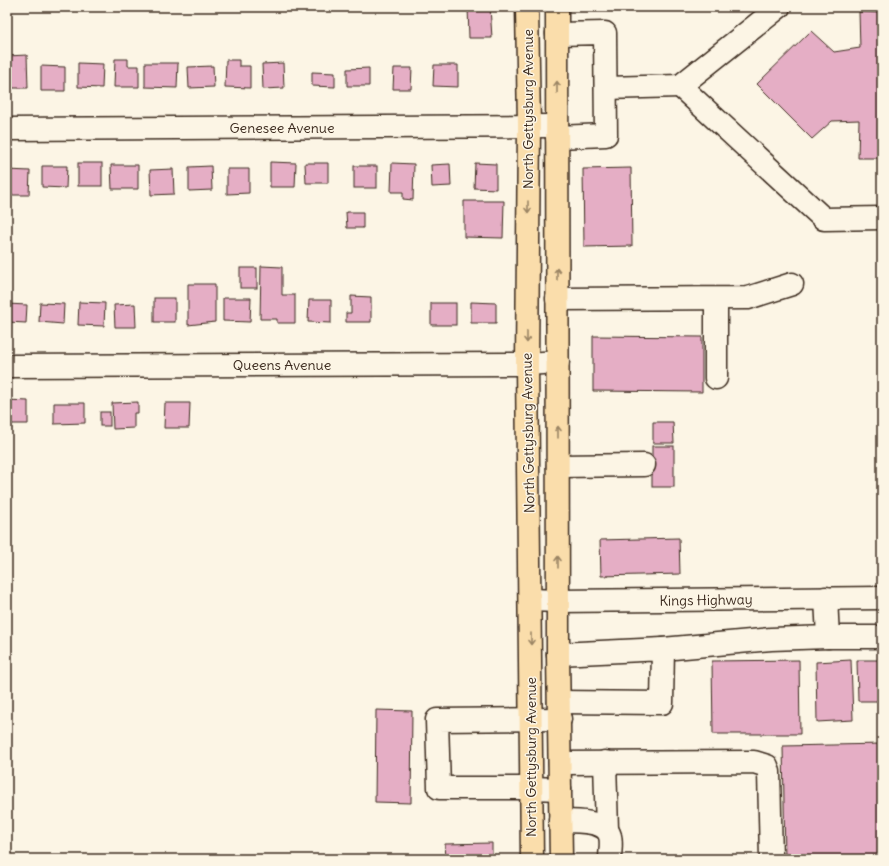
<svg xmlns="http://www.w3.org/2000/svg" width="889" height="866" viewBox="0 0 889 866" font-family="Delius,sans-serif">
	<rect width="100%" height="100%" fill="#fcf5e5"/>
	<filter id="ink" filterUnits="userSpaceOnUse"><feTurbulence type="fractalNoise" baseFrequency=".025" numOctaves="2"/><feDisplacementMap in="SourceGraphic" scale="8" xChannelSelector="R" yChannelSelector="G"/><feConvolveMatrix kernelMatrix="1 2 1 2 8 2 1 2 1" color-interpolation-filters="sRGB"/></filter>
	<g filter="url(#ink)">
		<g fill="#e5aec5" stroke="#3b2a1e">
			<path d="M 468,7 L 490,7 L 492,38 L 469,38 Z"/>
			<path d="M 859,12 L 882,13 L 882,135 L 881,135 L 880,158 L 858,158 L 859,120 L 832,121 L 812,139 L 757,84 L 811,31 L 834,52 L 860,48 Z"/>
			<path d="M 27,55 L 28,88 L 7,88 L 7,56 Z"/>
			<path d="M 115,59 L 128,59 L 128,66 L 139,66 L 139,87 L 114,87 Z"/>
			<path d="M 226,60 L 239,60 L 239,66 L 250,66 L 250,88 L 225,87 Z"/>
			<path d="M 78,63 L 103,64 L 102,88 L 78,87 Z"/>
			<path d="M 145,63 L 178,63 L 177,88 L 145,87 Z"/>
			<path d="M 283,63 L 284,88 L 263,89 L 262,64 Z"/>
			<path d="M 434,65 L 458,65 L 458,87 L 433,86 Z"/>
			<path d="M 41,66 L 65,67 L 65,91 L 41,91 Z"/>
			<path d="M 213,66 L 214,87 L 189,88 L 188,67 Z"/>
			<path d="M 369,68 L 369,86 L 347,86 L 347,69 Z"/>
			<path d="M 394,68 L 412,68 L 411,89 L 393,89 Z"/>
			<path d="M 312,72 L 335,73 L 335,87 L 312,86 Z"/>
			<path d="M 270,162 L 296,163 L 295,187 L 270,187 Z"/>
			<rect x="78" y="163" width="24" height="23"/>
			<path d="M 305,163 L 328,163 L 328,183 L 306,183 Z"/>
			<path d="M 392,163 L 414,164 L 413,200 L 403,199 L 403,192 L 391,192 Z"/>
			<path d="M 475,163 L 496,164 L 496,189 L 474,188 Z"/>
			<path d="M 450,164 L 451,186 L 432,187 L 431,165 Z"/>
			<path d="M 111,165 L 138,165 L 138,189 L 112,189 Z"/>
			<path d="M 42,166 L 67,166 L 66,188 L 42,187 Z"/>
			<path d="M 211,166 L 212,190 L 189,191 L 189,167 Z"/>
			<rect x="354" y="166" width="23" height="22"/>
			<path d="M 631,168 L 632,246 L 584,247 L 583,169 Z"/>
			<path d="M 173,169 L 174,194 L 151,195 L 150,170 Z"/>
			<path d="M 227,169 L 249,169 L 249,193 L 227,194 Z"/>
			<path d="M 7,170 L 30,171 L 29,195 L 7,195 Z"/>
			<path d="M 464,201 L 504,201 L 503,238 L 464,237 Z"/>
			<path d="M 346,212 L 363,212 L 363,228 L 347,228 Z"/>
			<path d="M 261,266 L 282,267 L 282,295 L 295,295 L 295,323 L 277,323 L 277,319 L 260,319 Z"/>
			<rect x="240" y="268" width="17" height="20"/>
			<path d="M 188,284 L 215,284 L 215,322 L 188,325 Z"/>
			<path d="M 351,296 L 371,297 L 371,322 L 346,322 L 346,313 L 351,313 Z"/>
			<rect x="154" y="298" width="21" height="24"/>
			<path d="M 223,298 L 251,298 L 250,322 L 223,321 Z"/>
			<path d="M 309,300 L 331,300 L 331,323 L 308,322 Z"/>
			<path d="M 79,302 L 105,303 L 104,326 L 78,325 Z"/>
			<path d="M 471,302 L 496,303 L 496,323 L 471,323 Z"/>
			<path d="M 40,303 L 64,304 L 63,324 L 39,322 Z"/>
			<rect x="431" y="303" width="25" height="22"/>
			<path d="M 7,304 L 27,305 L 26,323 L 7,322 Z"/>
			<path d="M 135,304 L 136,327 L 115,327 L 114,305 Z"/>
			<path d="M 593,336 L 702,337 L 702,392 L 593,391 Z"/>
			<path d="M 7,400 L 28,401 L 28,424 L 7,424 Z"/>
			<path d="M 138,402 L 138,413 L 134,413 L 134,428 L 113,429 L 112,403 Z"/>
			<path d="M 54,403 L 85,403 L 85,423 L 54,424 Z"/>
			<path d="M 165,403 L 190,403 L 189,428 L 164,428 Z"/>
			<rect x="100" y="412" width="10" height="14"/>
			<path d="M 653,422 L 673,422 L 674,443 L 653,443 Z"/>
			<rect x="652" y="446" width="22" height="41"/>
			<path d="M 679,538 L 680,574 L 601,576 L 600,540 Z"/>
			<path d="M 799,660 L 800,734 L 713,734 L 712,661 Z"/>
			<path d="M 851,660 L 853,720 L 817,722 L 816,662 Z"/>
			<path d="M 857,660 L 882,660 L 882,701 L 858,701 Z"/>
			<path d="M 376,710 L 412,711 L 411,803 L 375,802 Z"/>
			<path d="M 882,744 L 882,859 L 785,859 L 783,746 Z"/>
			<path d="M 492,843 L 492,859 L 446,859 L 445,844 Z"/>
		</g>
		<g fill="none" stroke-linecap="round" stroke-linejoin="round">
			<defs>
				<g id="minor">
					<path d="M 779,7 L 680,86 L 824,219 L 882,218"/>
					<path d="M 557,34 L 605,33 L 606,135 L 557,137"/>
					<path d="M 606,88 L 680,86"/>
					<path d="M 7,129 L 557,126"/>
					<path d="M 557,299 L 748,298 L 792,284"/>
					<path d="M 7,366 L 527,364 L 558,362"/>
					<path d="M 716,378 L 716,299"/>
					<path d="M 558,466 L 644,465"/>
					<path d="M 530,600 L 558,601 L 882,598"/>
					<path d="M 828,637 L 882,637"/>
					<path d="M 663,649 L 771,639 L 828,637 L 826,598"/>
					<path d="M 558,654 L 663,649 L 662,703 L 559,702"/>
					<path d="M 560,719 L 437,720 L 439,788 L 531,788 L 560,789"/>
					<path d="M 605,762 L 607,830"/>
					<path d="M 560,763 L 754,762 L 767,766 L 769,772 L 771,859"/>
					<path d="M 560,821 C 573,821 606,820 610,836 C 612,843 610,852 610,859"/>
				</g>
				<g id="major">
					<path d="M 527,7 L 529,126 L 527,364 L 532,859"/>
					<path d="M 557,7 L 558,654 L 561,859"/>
				</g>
			</defs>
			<use href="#minor" stroke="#3b2a1e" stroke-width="25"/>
			<use href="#major" stroke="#3b2a1e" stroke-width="25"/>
			<use href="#minor" stroke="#fcf5e5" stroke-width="22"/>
			<use href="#major" stroke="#faddab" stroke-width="22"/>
		</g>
		<defs><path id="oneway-shaft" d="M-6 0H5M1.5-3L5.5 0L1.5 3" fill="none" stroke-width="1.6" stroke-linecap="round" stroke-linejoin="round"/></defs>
		<g stroke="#9a8464">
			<use href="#oneway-shaft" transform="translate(557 87) rotate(-90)"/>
			<use href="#oneway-shaft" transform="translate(528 207) rotate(90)"/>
			<use href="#oneway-shaft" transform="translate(557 274) rotate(-90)"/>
			<use href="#oneway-shaft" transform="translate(527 337) rotate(90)"/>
			<use href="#oneway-shaft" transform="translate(558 432) rotate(-90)"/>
			<use href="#oneway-shaft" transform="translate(558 562) rotate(-90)"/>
			<use href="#oneway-shaft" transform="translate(531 639) rotate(90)"/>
		</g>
	</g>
	<g text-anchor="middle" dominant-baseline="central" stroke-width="3" stroke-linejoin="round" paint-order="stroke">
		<g font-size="14" fill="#3b2a1e" stroke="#fcf5e5">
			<text transform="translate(528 109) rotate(-90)">North Gettysburg Avenue</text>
			<text x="282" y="128">Genesee Avenue</text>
			<text x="282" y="365">Queens Avenue</text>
			<text transform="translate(528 433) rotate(-91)">North Gettysburg Avenue</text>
			<text transform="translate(706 600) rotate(-1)">Kings Highway</text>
			<text transform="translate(531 757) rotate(-90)">North Gettysburg Avenue</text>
		</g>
	</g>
	<rect width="889" height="866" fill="none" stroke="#fcf5e5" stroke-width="24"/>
	<rect x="12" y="12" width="865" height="842" fill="none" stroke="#3b2a1e" stroke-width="1.5" filter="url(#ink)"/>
</svg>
